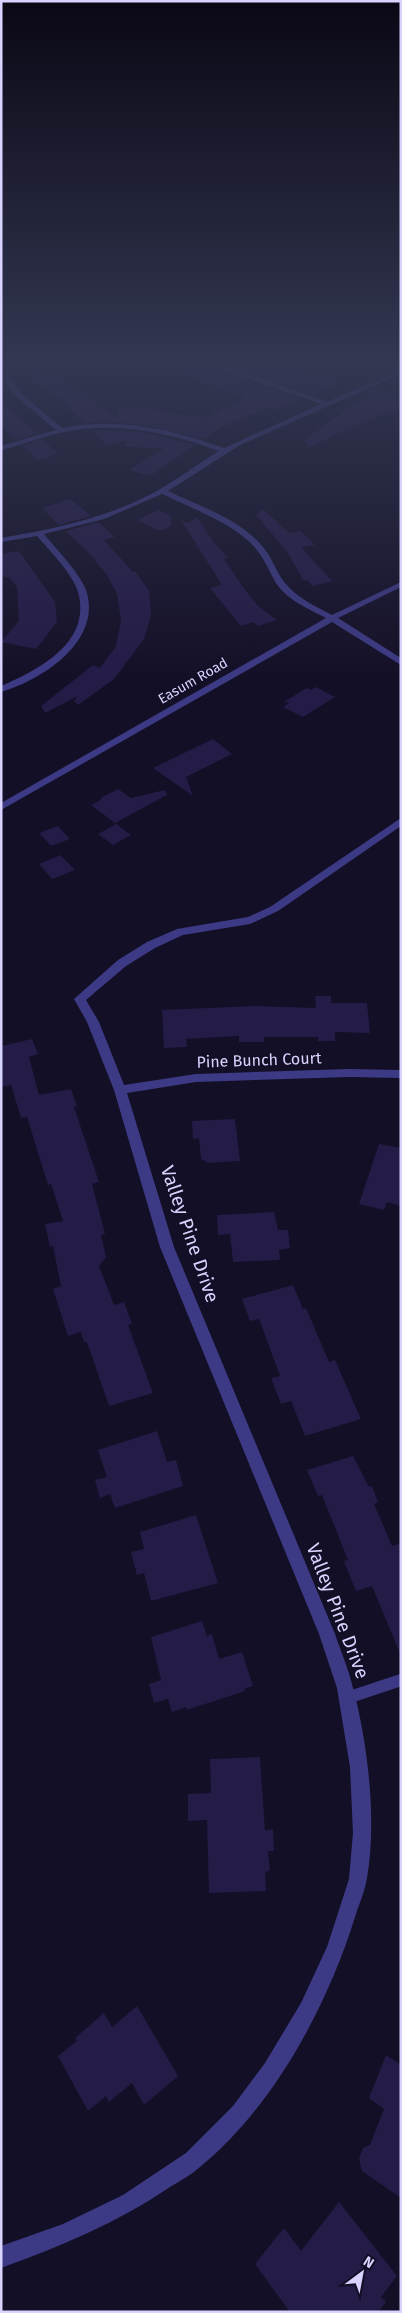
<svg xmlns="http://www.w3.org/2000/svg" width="402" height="2313" viewBox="0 0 402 2313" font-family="'Fira Sans',sans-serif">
	<rect width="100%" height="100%" fill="#130f26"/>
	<g fill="#241b47">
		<path d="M 144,359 L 187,359 L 188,361 L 301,399 L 277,410 L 269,407 L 223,426 L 204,439 L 144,425 L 103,422 L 84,423 L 67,407 L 70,406 L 24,372 L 30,363 L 70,385 L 116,418 L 120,408 L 145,409 L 204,418 L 247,397 L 144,361 Z"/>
		<path d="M 202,359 L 262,359 L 339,382 L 312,395 Z"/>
		<path d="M 373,390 L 401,399 L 401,406 L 309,447 L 305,440 Z"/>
		<path d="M 1,403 L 25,423 L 37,434 L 16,440 L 1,426 Z"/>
		<path d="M 92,430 L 143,432 L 195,445 L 150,476 L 129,470 L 164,448 L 125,447 L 127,441 L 107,445 Z"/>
		<path d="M 42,439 L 58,454 L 38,460 L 23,446 Z"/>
		<path d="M 70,499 L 91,516 L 59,525 L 42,508 Z"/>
		<path d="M 263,509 L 289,533 L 301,531 L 315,545 L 301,547 L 332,581 L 313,586 L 307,580 L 304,581 L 286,550 L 256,515 Z"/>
		<path d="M 158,510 L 171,516 L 171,526 L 160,531 L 137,520 Z"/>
		<path d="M 197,517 L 214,543 L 228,558 L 224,559 L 242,586 L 258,606 L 277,620 L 258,626 L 253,622 L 241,626 L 210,588 L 222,585 L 181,520 L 188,523 Z"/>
		<path d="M 98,522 L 115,537 L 104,540 L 133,572 L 136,572 L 149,591 L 151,615 L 144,639 L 114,679 L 78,705 L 74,701 L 78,696 L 45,713 L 41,706 L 88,669 L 93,665 L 100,668 L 116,646 L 121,620 L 117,594 L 107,575 L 94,559 L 95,559 L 66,531 Z"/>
		<path d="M 19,551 L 55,602 L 57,622 L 36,649 L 1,642 L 19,621 L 17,587 L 10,578 L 1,576 L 1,554 Z"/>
		<path d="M 316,687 L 335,697 L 303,717 L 283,707 L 289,703 L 285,701 L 307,688 L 311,690 Z"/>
		<path d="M 213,739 L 232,754 L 186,777 L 193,796 L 153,768 Z"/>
		<path d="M 118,789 L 131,798 L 165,790 L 167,795 L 115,823 L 91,805 L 102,799 L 100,798 Z"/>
		<path d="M 116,824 L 131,835 L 113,845 L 98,834 Z"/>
		<path d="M 58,826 L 70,839 L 51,846 L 39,833 Z"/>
		<path d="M 60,855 L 75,870 L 52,879 L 39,864 Z"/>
		<path d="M 315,996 L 331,996 L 331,1003 L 367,1003 L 370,1033 L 335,1032 L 335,1041 L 318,1041 L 318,1037 L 264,1037 L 264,1042 L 239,1042 L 239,1036 L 186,1039 L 187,1047 L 164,1048 L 162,1010 L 253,1006 L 316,1008 Z"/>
		<path d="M 32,1039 L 38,1054 L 29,1057 L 39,1095 L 71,1089 L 77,1106 L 74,1107 L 99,1182 L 92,1184 L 105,1234 L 101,1235 L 106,1257 L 99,1266 L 114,1305 L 124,1302 L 132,1324 L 128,1325 L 153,1393 L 109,1406 L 87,1342 L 84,1342 L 81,1332 L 68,1336 L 53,1289 L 61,1286 L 53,1246 L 50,1247 L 45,1224 L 63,1221 L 51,1184 L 48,1185 L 27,1117 L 21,1118 L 11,1085 L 1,1087 L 1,1046 Z"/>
		<path d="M 235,1119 L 240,1161 L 208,1163 L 201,1159 L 199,1138 L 193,1139 L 192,1121 Z"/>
		<path d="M 379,1144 L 401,1148 L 401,1206 L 387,1202 L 384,1210 L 359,1204 Z"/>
		<path d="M 274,1212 L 278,1230 L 288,1230 L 290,1248 L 279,1250 L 280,1260 L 233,1262 L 230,1234 L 218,1235 L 217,1215 Z"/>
		<path d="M 293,1285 L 303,1309 L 306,1308 L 329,1362 L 335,1360 L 361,1419 L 305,1436 L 291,1401 L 281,1404 L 271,1378 L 280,1376 L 259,1319 L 250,1321 L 242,1299 Z"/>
		<path d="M 157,1431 L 167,1462 L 176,1460 L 183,1486 L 115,1508 L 110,1494 L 100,1498 L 95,1480 L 107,1477 L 98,1450 Z"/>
		<path d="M 353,1456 L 369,1487 L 372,1486 L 378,1502 L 374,1504 L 392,1546 L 401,1543 L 401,1656 L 372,1586 L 356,1591 L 344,1561 L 348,1560 L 322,1495 L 318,1496 L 307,1470 Z"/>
		<path d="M 196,1515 L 218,1583 L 151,1601 L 144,1573 L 137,1575 L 131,1552 L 144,1549 L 140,1532 Z"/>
		<path d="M 202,1621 L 207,1636 L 212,1634 L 219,1659 L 242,1652 L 253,1686 L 244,1689 L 245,1691 L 187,1710 L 186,1707 L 172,1712 L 168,1699 L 154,1703 L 149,1684 L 161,1680 L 151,1637 Z"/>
		<path d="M 260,1757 L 265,1830 L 273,1829 L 274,1851 L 268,1851 L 270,1871 L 265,1872 L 266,1891 L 209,1893 L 207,1820 L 188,1821 L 188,1794 L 211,1793 L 210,1759 Z"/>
		<path d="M 137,2006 L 178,2076 L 144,2105 L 132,2083 L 109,2102 L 106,2096 L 88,2111 L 58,2056 L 77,2041 L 75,2038 L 104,2013 L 112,2027 Z"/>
		<path d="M 386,2055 L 401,2065 L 401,2198 L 362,2171 L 359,2159 L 363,2148 L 370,2145 L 384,2109 L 369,2098 Z"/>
		<path d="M 339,2202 L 397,2276 L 381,2297 L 386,2302 L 378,2312 L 290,2312 L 255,2264 L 284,2228 L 301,2251 Z"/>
	</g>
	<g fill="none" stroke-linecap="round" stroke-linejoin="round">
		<path stroke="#3d3a85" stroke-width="12" d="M 347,1698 L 401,1680"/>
		<g fill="#3d3a85" fill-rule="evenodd">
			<path d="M 189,359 L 197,359 L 263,379 L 327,402 L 401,370 L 401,374 L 240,445 L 168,491 C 199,506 240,519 263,547 C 272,557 276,572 285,583 C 297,598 315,606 332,615 L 401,582 L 401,587 L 338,618 L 401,658 L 401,665 L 332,622 L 1,810 L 1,803 L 326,618 C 309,609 287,600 276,583 C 270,573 265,560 257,550 C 238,525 191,508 162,494 L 104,519 L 44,534 C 57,550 79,572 86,590 C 103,641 42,680 1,692 L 1,686 C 40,669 92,642 78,592 C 73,574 49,550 37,536 L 1,542 L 1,538 C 54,529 107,518 155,492 C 177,480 197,464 219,451 C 170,433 117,421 64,432 C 43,436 22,445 1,450 L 1,446 L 56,430 L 18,398 L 1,378 L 1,374 L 7,375 L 23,395 L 62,428 C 117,417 172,429 224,448 L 321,404 Z"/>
			<path d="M 401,818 L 401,826 L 278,911 L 250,924 L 183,935 L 155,948 L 126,966 L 86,1000 L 99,1022 L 124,1085 L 196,1074 L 349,1069 L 401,1070 L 401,1078 L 349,1077 L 196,1082 L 127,1093 L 174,1247 L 335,1634 C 341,1652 349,1670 353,1688 C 368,1744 377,1821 367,1878 C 365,1891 359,1904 355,1917 C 327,2007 274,2106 200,2167 C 191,2175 180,2181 170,2187 C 117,2223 61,2246 1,2268 L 1,2246 L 63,2224 L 123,2195 L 186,2153 L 233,2106 L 265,2063 L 301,2003 L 327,1947 L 349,1879 L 353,1833 L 350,1767 L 337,1688 L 319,1634 L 160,1247 L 114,1090 L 87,1022 L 74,999 L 118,960 L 147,942 L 177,929 L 248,917 L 270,907 Z"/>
		</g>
	</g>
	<linearGradient id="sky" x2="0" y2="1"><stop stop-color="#0a0815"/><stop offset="0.53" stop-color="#333752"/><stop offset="1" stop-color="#333752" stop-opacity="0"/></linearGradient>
	<rect width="402" height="682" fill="url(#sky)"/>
	<g text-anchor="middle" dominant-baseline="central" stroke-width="4" stroke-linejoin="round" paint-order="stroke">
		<g font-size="14" fill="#d9d4ff" stroke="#130f26">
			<text transform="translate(193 681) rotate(-30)">Easum Road</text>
		</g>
		<g font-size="16" fill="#d9d4ff" stroke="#130f26">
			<text transform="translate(259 1060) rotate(-2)">Pine Bunch Court</text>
		</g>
		<g font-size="19" fill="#d9d4ff" stroke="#130f26">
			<text transform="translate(190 1234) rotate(71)">Valley Pine Drive</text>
			<text transform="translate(338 1611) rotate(69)">Valley Pine Drive</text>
		</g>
	</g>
	<rect width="402" height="2313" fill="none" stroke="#d9d4ff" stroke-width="5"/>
	<g transform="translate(362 2273) rotate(32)" stroke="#130f26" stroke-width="4" paint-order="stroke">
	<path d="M0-4L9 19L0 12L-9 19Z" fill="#d9d4ff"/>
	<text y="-8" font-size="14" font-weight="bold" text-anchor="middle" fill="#d9d4ff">N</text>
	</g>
</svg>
